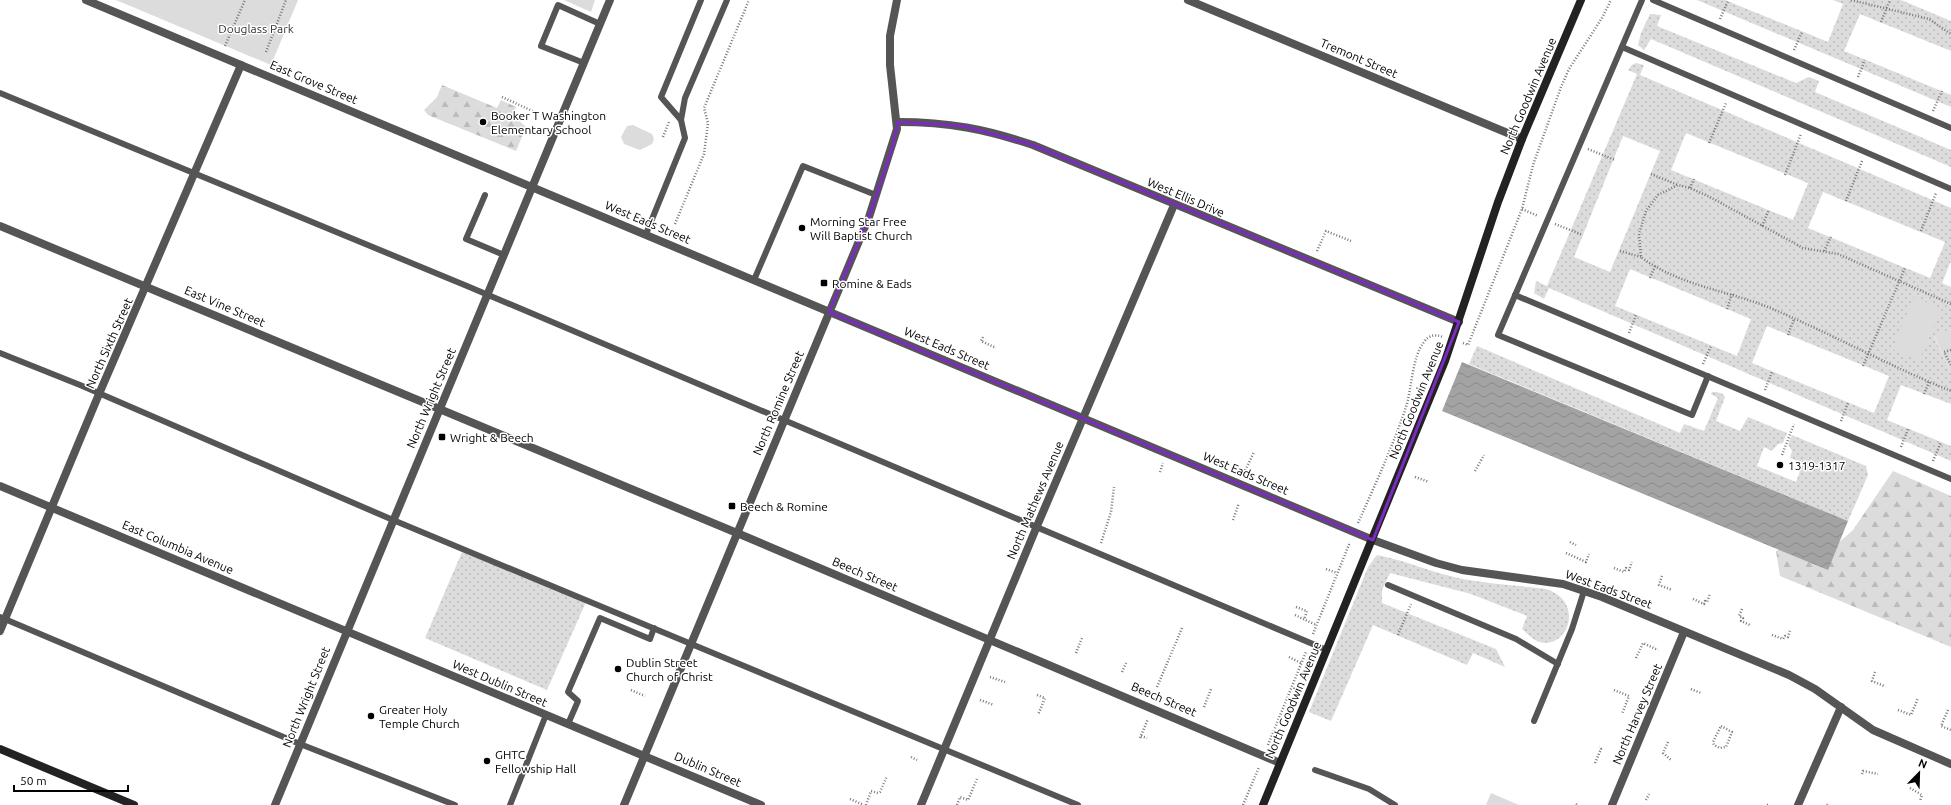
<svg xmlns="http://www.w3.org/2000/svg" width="1951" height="805" viewBox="0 0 1951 805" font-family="Ubuntu,sans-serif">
	<defs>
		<pattern id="grass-dots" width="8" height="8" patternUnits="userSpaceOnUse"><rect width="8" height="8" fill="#dcdcdc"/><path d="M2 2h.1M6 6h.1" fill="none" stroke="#bbb" stroke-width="1.8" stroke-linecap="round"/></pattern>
		<pattern id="forest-firs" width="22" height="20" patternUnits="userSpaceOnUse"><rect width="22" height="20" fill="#dcdcdc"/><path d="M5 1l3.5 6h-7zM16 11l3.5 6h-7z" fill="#bbb"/></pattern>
		<pattern id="water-waves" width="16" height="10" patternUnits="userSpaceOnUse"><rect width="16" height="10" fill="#a3a3a3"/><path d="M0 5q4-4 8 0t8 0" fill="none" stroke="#8b8b8b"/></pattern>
	</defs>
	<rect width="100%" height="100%" fill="#fff"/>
	<g fill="url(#grass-dots)" fill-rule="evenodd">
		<path d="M 1697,0 L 1725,0 L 1828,42 L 1843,4 L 1833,0 L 1901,0 L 1951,21 L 1951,51 L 1860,14 L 1844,51 L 1951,95 L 1951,107 Z"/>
		<path d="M 1650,14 L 1661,15 L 1657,26 L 1796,83 L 1809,77 L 1819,81 L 1815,92 L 1951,150 L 1951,167 L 1651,39 L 1644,50 L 1638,45 L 1641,33 Z"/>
		<path d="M 1636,63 L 1644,65 L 1640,75 L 1951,208 L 1951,261 L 1942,283 L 1951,287 L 1951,329 L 1934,336 L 1951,373 L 1951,404 L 1901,385 L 1887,420 L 1951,446 L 1951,461 L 1549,288 L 1544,299 L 1534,293 L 1536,281 L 1547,286 L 1637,74 L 1628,70 L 1632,65 ZM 1686,133 L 1808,183 L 1793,220 L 1671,170 ZM 1623,136 L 1660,151 L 1610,272 L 1574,257 ZM 1823,192 L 1945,242 L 1930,278 L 1808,228 ZM 1630,269 L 1751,319 L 1737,356 L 1615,306 ZM 1767,326 L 1889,376 L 1874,413 L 1752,363 Z"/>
		<path d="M 1477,346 L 1680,433 L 1684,424 L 1704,431 L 1718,398 L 1711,394 L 1712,392 C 1717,392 1722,392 1725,397 L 1716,421 L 1740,431 L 1748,417 L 1787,433 L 1783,443 L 1778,444 L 1772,451 L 1764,447 L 1757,466 L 1796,482 L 1803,463 L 1790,458 L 1792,451 L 1788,444 L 1792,435 L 1866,466 L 1868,475 L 1848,521 L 1469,364 Z"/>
		<path d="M 462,552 L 586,602 L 547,690 L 425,638 Z"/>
		<path d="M 1377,555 C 1404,560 1428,571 1454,577 C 1484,584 1516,585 1546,589 C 1588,603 1565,653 1537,641 C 1532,639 1527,633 1522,629 L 1527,616 L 1471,594 L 1390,573 L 1382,590 L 1382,603 L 1496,649 L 1505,667 L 1473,653 L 1467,665 L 1373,625 L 1331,721 L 1309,712 L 1368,567 Z"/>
	</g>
	<g fill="url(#forest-firs)">
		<path d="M 442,85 L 497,108 L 501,100 L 516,107 L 513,115 L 526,127 L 516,151 L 428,115 L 424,110 L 437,97 Z"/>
		<path d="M 1893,471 L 1951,496 L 1951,647 L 1780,576 L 1776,551 L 1811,530 L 1826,554 L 1853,530 Z"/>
	</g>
	<g fill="#dcdcdc">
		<path d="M 116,0 L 298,0 L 271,65 Z"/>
		<path d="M 564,0 L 595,0 L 591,12 Z"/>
		<path d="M 633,125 L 652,134 L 654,139 L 652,144 L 640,150 L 624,144 L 621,137 L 627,126 Z"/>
		<path d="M 1914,297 L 1942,309 L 1919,361 L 1892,349 Z"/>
		<path d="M 1951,329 L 1951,373 L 1934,335 Z"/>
		<path d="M 1491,793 L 1519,805 L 1486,805 Z"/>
	</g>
	<path fill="url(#water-waves)" d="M 1462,362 L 1848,521 L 1828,570 L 1442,411 Z"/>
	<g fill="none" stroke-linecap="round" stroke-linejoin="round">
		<g stroke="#777" stroke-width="2.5" stroke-dasharray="1 2" stroke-linecap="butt">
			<path d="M 1851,0 L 1929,19 L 1951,34"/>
			<path d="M 1720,19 L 1728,1"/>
			<path d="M 1881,22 L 1890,0"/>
			<path d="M 225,46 L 245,0"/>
			<path d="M 1794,50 L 1802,32"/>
			<path d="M 266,52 L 286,0"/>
			<path d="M 1858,77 L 1865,60"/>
			<path d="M 502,97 L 539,114"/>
			<path d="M 1933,111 L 1942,91"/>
			<path d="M 663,137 L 669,122"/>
			<path d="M 1709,143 L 1726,103"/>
			<path d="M 1588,149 L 1615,160"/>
			<path d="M 1651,174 L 1678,185"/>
			<path d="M 1785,175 L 1801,134"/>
			<path d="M 1690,188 L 1694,179"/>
			<path d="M 1846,201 L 1862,161"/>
			<path d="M 1522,209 L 1538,216"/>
			<path d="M 675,224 L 704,154 L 708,123 L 704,108 L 749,0"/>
			<path d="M 1555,224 L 1583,235"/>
			<path d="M 1762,226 L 1769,210"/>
			<path d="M 1921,231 L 1936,193"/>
			<path d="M 1317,251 L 1326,231 L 1351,241"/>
			<path d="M 1620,251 L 1641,257"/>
			<path d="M 1824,251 L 1831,237"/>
			<path d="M 1650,278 L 1655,266"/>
			<path d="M 1951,304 L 1838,254 L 1803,248 L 1710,197 L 1690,188 L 1678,185 L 1658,195 L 1646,211 L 1639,234 L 1641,257 C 1678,285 1725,290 1768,307 C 1830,333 1889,366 1951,391"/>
			<path d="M 1727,309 L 1732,294"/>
			<path d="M 1629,333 L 1636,315"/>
			<path d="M 1788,335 L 1794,319"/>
			<path d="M 983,337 L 981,341 L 996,348"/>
			<path d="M 1463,343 L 1468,345 L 1522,209 L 1533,165 L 1561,87 L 1569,69 L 1602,18 L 1611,0"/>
			<path d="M 1951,350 L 1944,352 L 1951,365"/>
			<path d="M 1703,364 L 1711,346"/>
			<path d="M 1863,366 L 1905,268"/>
			<path d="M 1765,390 L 1772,372"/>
			<path d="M 1924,394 L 1929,382"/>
			<path d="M 1841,421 L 1848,403"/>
			<path d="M 1901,447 L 1908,429"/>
			<path d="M 1782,455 L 1794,424"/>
			<path d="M 1933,461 L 1941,442"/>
			<path d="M 1475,471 L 1484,455"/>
			<path d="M 1160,472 L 1163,463"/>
			<path d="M 1244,473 L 1254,452"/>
			<path d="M 1415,477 L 1429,482"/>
			<path d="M 1233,520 L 1239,503"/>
			<path d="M 1358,523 C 1375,485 1393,446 1406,407 C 1412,388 1412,357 1424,342 C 1429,335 1435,334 1443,337"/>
			<path d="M 1570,542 L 1576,545"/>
			<path d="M 1101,543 L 1111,512 L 1114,487"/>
			<path d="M 1566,553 L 1586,562 L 1589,554"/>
			<path d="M 1614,568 L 1624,572 L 1626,568 L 1629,570 L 1632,562"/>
			<path d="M 1326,569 L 1337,573"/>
			<path d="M 1662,576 L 1659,585 L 1672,590"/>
			<path d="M 1693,599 L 1704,604 L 1705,601 L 1707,602 L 1710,594"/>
			<path d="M 1296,607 L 1307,611 L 1304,620"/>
			<path d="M 1742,609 L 1739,616 L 1743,618 L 1741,621 L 1750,625"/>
			<path d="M 1295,615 L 1316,625"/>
			<path d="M 1313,634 L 1350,542"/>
			<path d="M 1398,635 L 1411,604"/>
			<path d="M 1772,635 L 1783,639 L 1785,636 L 1788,637 L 1790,630"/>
			<path d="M 1076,653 L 1082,638"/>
			<path d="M 1289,657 L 1301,663"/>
			<path d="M 1636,658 L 1643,643 L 1658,650"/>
			<path d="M 1122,672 L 1127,661"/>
			<path d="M 1875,672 L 1872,681 L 1884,686"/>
			<path d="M 990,677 L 1005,682"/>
			<path d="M 1157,687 L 1182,628"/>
			<path d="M 1691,689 L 1701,693"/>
			<path d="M 631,690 L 645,696"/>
			<path d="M 1614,690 L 1629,696 L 1622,714"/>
			<path d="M 1037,695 L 1045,698 L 1038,715"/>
			<path d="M 980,700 L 994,705"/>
			<path d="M 1204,707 L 1211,689"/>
			<path d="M 1898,710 L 1911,715 L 1918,698"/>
			<path d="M 1948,710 L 1941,726 L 1951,730"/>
			<path d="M 1721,726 L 1732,732 L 1726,747 L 1720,748 L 1714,745 L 1713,742 Z"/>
			<path d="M 1141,736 L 1147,738"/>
			<path d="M 1140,738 L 1148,719"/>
			<path d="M 1668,742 L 1663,753 L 1671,760"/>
			<path d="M 1268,745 L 1306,652"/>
			<path d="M 911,757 L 917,760"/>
			<path d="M 1595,763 L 1601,749 L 1599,747"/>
			<path d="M 1862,774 L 1863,771 L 1878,774"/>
			<path d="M 1910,788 L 1922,795 L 1920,801"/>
			<path d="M 850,799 L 864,805"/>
			<path d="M 1646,800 L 1649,794"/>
			<path d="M 1576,804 L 1577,805"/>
			<path d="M 866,805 L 871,791 L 878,793 L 880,792 L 887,776"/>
			<path d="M 957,805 L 960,797 L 968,800 L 977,779"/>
			<path d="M 1243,805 L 1259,767"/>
			<path d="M 1767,805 L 1768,805"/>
			<path d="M 1827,805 L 1828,804"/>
		</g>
		<g stroke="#555" stroke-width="6">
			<path d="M 1642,0 L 1498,335 L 1692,415 L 1708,376"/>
			<path d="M 1653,0 L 1951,128"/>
			<path d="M 1622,47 L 1951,189"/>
			<path d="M 584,63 L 541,46 L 558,5 L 600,24"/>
			<path d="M 0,93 L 467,286 L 1327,650"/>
			<path d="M 681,120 L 661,97 L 701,0"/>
			<path d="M 485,195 L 466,239 L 504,255"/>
			<path d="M 646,234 L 685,138 L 681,120 L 685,98 L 727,0"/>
			<path d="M 754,280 L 803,166 L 876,195"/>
			<path d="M 1515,295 L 1951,479"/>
			<path d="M 0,353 L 80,385 L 393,520 L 1078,805"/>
			<path d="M 1388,585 L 1516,639 L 1558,664"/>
			<path d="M 0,617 L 300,744 L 455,805"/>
			<path d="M 1534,721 L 1572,629 L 1584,591"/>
			<path d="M 568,724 L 578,701 L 568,692 L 600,618 L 650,639 L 654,628"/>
			<path d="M 1315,770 L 1369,789 L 1395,805"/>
			<path d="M 510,805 L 546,715"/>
		</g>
		<g stroke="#555" stroke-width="8">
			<path d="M 86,0 L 1373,540 L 1436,563 L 1462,570 L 1563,584 L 1602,597 L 1789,675 L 1815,689 L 1873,730 L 1951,764"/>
			<path d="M 1188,0 L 1522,139"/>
			<path d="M 898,122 C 949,122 985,129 1033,145 L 1459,322"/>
			<path d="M 0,226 L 737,533 L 1280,763"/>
			<path d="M 0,486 L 761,805"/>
			<path d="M 0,631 L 99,394 L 241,65"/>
			<path d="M 275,805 L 610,0"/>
			<path d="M 624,805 L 869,217 L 897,129 L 890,65 L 890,36 L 897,0"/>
			<path d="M 921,805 L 1037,526 L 1174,205"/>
			<path d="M 1612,805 L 1684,632"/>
			<path d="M 1798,805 L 1841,707"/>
		</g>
		<g stroke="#222" stroke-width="8">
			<path d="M 0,749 L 134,805"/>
			<path d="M 1263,805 L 1445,361 L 1498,202 L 1522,139 L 1581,0"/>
		</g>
	</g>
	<path fill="none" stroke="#7b2cbf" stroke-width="3" stroke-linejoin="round" d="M 898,122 L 963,126 L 1033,145 L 1459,322 L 1373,540 L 829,312 L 869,217 L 892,149 Z"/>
	<g fill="#000" stroke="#fff" stroke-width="1.5">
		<circle cx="483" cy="122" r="4"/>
		<circle cx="802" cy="228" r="4"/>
		<rect x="820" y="279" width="8" height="8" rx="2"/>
		<rect x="438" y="433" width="8" height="8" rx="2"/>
		<circle cx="1780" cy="465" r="4"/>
		<rect x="728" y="502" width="8" height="8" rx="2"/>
		<circle cx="618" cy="669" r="4"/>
		<circle cx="371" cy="716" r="4"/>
		<circle cx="487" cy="761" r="4"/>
	</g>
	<g text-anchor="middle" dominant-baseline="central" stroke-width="3" stroke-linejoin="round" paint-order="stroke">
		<g font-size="12" fill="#333" stroke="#fff">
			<text x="256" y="28">Douglass Park</text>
		</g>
		<g font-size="12" fill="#000" stroke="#fff">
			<text transform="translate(1359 58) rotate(23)">Tremont Street</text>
			<text transform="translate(314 82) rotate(23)">East Grove Street</text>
			<text transform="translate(1528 96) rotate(-67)">North Goodwin Avenue</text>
			<text transform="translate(1186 197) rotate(23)">West Ellis Drive</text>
			<text transform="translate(648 222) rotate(23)">West Eads Street</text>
			<text transform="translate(225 306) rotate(23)">East Vine Street</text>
			<text transform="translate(109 343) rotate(-66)">North Sixth Street</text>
			<text transform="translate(947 348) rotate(23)">West Eads Street</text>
			<text transform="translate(431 398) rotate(-67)">North Wright Street</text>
			<text transform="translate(1416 400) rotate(-68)">North Goodwin Avenue</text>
			<text transform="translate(778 403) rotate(-67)">North Romine Street</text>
			<text transform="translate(1246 473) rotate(23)">West Eads Street</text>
			<text transform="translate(1035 500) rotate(-67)">North Mathews Avenue</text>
			<text transform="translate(178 547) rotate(23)">East Columbia Avenue</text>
			<text transform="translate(865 574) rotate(23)">Beech Street</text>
			<text transform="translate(1609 589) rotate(20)">West Eads Street</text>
			<text transform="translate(500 683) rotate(23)">West Dublin Street</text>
			<text transform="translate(306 697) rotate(-68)">North Wright Street</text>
			<text transform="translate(1164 699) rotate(23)">Beech Street</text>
			<text transform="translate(1293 700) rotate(-67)">North Goodwin Avenue</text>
			<text transform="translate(1637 714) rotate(-67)">North Harvey Street</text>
			<text transform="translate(708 769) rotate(23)">Dublin Street</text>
		</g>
		<g font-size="12" fill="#000" stroke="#fff" text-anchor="start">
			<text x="491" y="115">Booker T Washington<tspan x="491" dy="14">Elementary School</tspan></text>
			<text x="810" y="221">Morning Star Free<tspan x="810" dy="14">Will Baptist Church</tspan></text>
			<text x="832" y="283">Romine &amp; Eads</text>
			<text x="450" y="437">Wright &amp; Beech</text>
			<text x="1788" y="465">1319-1317</text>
			<text x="740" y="506">Beech &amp; Romine</text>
			<text x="626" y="662">Dublin Street<tspan x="626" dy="14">Church of Christ</tspan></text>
			<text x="379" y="709">Greater Holy<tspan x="379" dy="14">Temple Church</tspan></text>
			<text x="495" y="754">GHTC<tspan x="495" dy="14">Fellowship Hall</tspan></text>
		</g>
	</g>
	<g transform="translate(1919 773) rotate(23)" stroke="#ffffff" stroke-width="3" paint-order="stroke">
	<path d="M0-3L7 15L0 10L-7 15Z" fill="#000000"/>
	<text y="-6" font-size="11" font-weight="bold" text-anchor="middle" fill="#000000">N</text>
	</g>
	<path d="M14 785v6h114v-6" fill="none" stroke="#000000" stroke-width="2"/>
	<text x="20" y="785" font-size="12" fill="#000000" stroke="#ffffff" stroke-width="3" paint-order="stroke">50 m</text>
</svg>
